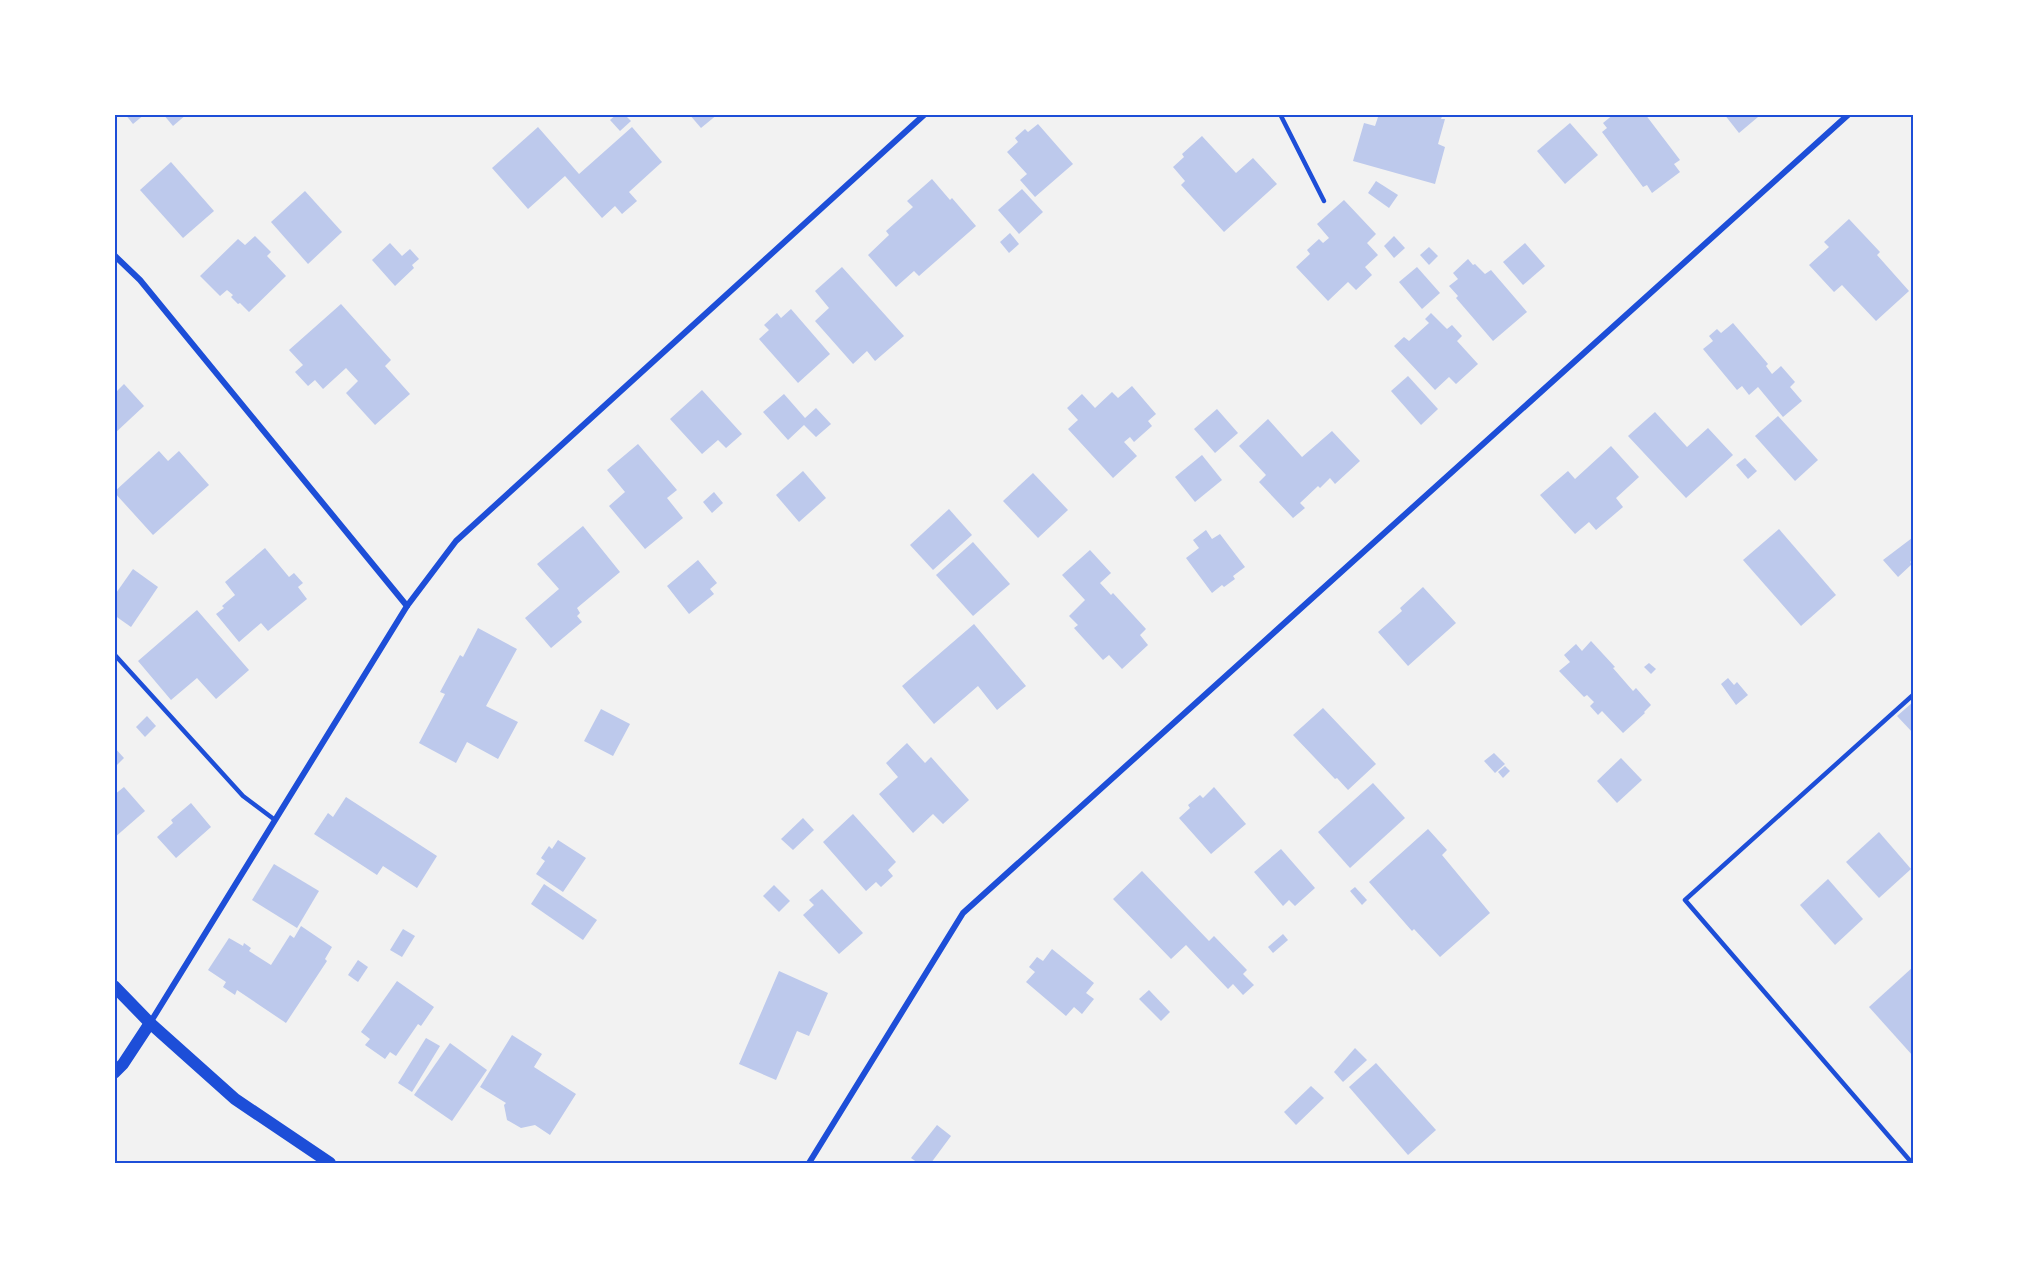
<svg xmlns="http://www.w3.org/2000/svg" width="2027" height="1277" viewBox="0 0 2027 1277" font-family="Rubik,sans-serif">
	<rect width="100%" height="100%" fill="#f2f2f2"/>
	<g fill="#bdc9ec">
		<path d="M 125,114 L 145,114 L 133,124 Z"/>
		<path d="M 163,114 L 187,114 L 173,126 Z"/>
		<path d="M 617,114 L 624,114 L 631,121 L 620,131 L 610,120 Z"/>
		<path d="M 689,114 L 718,114 L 701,128 Z"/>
		<path d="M 1379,114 L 1443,114 L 1441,119 L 1445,119 L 1438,144 L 1445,147 L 1435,184 L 1353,161 L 1364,123 L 1375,126 Z"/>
		<path d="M 1614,114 L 1645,114 L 1680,160 L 1674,164 L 1680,172 L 1652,193 L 1647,185 L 1643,187 L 1602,132 L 1607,128 L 1603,123 Z"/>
		<path d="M 1724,114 L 1756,114 L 1758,117 L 1739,133 Z"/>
		<path d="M 1570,123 L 1598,155 L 1565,184 L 1537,151 Z"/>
		<path d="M 1038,124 L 1073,164 L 1035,197 L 1020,180 L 1027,174 L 1007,152 L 1018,142 L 1015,138 L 1025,129 L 1028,132 Z"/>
		<path d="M 538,127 L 579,174 L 632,127 L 662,162 L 629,192 L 637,201 L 622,214 L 615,206 L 602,218 L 565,176 L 528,209 L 492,168 Z"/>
		<path d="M 1202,136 L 1236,173 L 1253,158 L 1277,184 L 1224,232 L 1181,185 L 1185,181 L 1173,167 L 1184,157 L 1182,154 Z"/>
		<path d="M 171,162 L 214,211 L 183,238 L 140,190 Z"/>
		<path d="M 932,179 L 950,200 L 952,198 L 976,226 L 919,276 L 914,271 L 896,287 L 868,255 L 889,235 L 886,231 L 913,207 L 907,201 Z"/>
		<path d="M 1376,181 L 1398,195 L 1389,208 L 1368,193 Z"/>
		<path d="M 1022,189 L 1043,212 L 1019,234 L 998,210 Z"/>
		<path d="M 305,191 L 342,232 L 308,264 L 271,222 Z"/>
		<path d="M 1344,200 L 1376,234 L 1367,243 L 1378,255 L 1365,267 L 1372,275 L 1356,290 L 1348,282 L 1328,301 L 1296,267 L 1310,254 L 1307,250 L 1319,239 L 1323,243 L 1329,238 L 1317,224 Z"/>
		<path d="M 1849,219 L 1880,252 L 1877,255 L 1909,291 L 1876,321 L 1842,285 L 1834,292 L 1809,265 L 1829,247 L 1824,242 Z"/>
		<path d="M 1010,233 L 1019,244 L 1009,253 L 1000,242 Z"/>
		<path d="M 255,236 L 271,252 L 267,256 L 286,276 L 249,312 L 240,303 L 238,304 L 231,297 L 233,295 L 227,290 L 220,296 L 200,276 L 238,239 L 245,245 Z"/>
		<path d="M 1394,236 L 1405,248 L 1394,258 L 1384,246 Z"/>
		<path d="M 390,243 L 402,256 L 410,249 L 419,259 L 412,265 L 414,268 L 395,286 L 372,260 Z"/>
		<path d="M 1525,243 L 1545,266 L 1523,285 L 1503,262 Z"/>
		<path d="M 1429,247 L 1438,256 L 1429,265 L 1420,255 Z"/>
		<path d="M 1468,259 L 1473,265 L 1475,264 L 1485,274 L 1491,270 L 1527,312 L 1493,341 L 1456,298 L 1458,296 L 1449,286 L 1458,279 L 1453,273 Z"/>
		<path d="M 842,267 L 904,336 L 875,361 L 867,351 L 853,364 L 815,321 L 829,308 L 815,291 Z"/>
		<path d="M 1417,267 L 1440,293 L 1422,309 L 1399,282 Z"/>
		<path d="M 341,304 L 391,360 L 385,366 L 410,394 L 375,425 L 346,393 L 358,381 L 346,368 L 323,389 L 315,380 L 308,386 L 295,372 L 303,365 L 289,350 Z"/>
		<path d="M 791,309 L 830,354 L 798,383 L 759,339 L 769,330 L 764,325 L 777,313 L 781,318 Z"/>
		<path d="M 1431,313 L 1447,329 L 1452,325 L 1462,336 L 1457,341 L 1478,364 L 1456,384 L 1449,377 L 1435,390 L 1394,346 L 1404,337 L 1409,341 L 1429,323 L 1425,319 Z"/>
		<path d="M 1733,323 L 1768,364 L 1766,366 L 1772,374 L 1781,366 L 1795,382 L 1790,387 L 1802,401 L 1783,417 L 1758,387 L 1749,395 L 1742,386 L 1737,390 L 1703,349 L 1713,341 L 1709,336 L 1717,329 L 1721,333 Z"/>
		<path d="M 1408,376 L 1438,409 L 1421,425 L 1391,391 Z"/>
		<path d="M 124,384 L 144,406 L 114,434 L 114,394 Z"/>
		<path d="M 1132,386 L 1156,414 L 1148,421 L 1152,426 L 1134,442 L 1130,437 L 1124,442 L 1137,456 L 1113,478 L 1068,429 L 1078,420 L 1067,408 L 1082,394 L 1095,408 L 1112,392 L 1118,398 Z"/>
		<path d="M 702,390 L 742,434 L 726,448 L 718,440 L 702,454 L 670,419 Z"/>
		<path d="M 784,394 L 805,418 L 816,408 L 831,424 L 816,437 L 804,425 L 788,440 L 763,412 Z"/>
		<path d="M 1217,409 L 1238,433 L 1215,453 L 1194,429 Z"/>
		<path d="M 1655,412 L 1687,447 L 1708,428 L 1733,455 L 1686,498 L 1628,436 Z"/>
		<path d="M 1778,416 L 1818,460 L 1795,481 L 1755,436 Z"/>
		<path d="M 1268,419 L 1302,457 L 1332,431 L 1360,461 L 1335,484 L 1330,478 L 1320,488 L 1318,486 L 1300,503 L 1305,508 L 1293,518 L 1259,482 L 1266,475 L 1239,446 Z"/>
		<path d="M 638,444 L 677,490 L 667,498 L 683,518 L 645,549 L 609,506 L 625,492 L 607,470 Z"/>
		<path d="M 1611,446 L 1639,477 L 1616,498 L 1623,507 L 1596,530 L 1589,522 L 1575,534 L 1540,495 L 1568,471 L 1575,479 Z"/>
		<path d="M 159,451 L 168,461 L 179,451 L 209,485 L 153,535 L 114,492 Z"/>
		<path d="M 1202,455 L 1222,480 L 1195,502 L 1175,477 Z"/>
		<path d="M 1745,458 L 1757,471 L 1748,479 L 1736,465 Z"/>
		<path d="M 803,471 L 826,498 L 799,522 L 776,495 Z"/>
		<path d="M 1033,473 L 1068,510 L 1038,538 L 1003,501 Z"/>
		<path d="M 714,492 L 723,503 L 712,513 L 703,502 Z"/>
		<path d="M 949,509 L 972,535 L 933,570 L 910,545 Z"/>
		<path d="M 583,526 L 620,572 L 577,608 L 580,613 L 577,616 L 582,622 L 551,648 L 525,618 L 559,589 L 537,564 Z"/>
		<path d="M 1779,529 L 1836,595 L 1801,626 L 1743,560 Z"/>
		<path d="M 1206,530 L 1212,539 L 1220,534 L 1245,567 L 1233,576 L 1235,579 L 1224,587 L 1222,585 L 1212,593 L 1186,558 L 1199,548 L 1193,540 Z"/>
		<path d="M 1912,538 L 1913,559 L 1910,562 L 1912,564 L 1898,577 L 1883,560 Z"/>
		<path d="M 973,542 L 1010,584 L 973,616 L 936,575 Z"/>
		<path d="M 265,548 L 289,577 L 294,573 L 303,583 L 298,587 L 307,599 L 268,631 L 261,623 L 239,642 L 216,614 L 224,608 L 222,606 L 235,595 L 225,582 Z"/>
		<path d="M 1090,550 L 1111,573 L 1100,583 L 1111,595 L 1113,593 L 1146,629 L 1140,635 L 1148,645 L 1122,669 L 1109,655 L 1103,660 L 1074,628 L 1078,625 L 1069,616 L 1085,600 L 1062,575 Z"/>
		<path d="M 698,560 L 717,583 L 710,589 L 714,594 L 689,614 L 667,586 Z"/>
		<path d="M 133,569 L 158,587 L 131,627 L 114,615 L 114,596 Z"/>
		<path d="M 1423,587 L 1456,623 L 1408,666 L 1378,632 L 1402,611 L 1400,608 Z"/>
		<path d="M 197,610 L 249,670 L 216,699 L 197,678 L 171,700 L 138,661 Z"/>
		<path d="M 974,624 L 1026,686 L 997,710 L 978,686 L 934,724 L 902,686 Z"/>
		<path d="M 478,628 L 517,649 L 486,706 L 518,722 L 498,759 L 467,742 L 456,763 L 419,743 L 445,694 L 440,692 L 460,655 L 463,657 Z"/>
		<path d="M 1591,641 L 1615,667 L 1613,668 L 1633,691 L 1636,688 L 1651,705 L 1644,712 L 1645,713 L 1623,733 L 1602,711 L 1598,715 L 1590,706 L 1594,702 L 1587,695 L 1584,697 L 1559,671 L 1570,662 L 1564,655 L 1576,644 L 1582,651 Z"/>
		<path d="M 1649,663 L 1656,669 L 1651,674 L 1644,667 Z"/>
		<path d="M 1728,678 L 1734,685 L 1737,682 L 1748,695 L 1736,705 L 1721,684 Z"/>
		<path d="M 1913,702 L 1913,733 L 1897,716 Z"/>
		<path d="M 1323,708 L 1376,764 L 1348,790 L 1337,778 L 1335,779 L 1293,735 Z"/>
		<path d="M 601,709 L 630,724 L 613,756 L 584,741 Z"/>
		<path d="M 147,716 L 156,726 L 145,737 L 136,727 Z"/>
		<path d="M 907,743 L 925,763 L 931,757 L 969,800 L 943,824 L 933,814 L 913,833 L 879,794 L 898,777 L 886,763 Z"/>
		<path d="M 114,747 L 124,758 L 117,765 L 114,763 Z"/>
		<path d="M 1494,753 L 1505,764 L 1495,773 L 1484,761 Z"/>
		<path d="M 1621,758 L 1642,780 L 1617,803 L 1597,781 Z"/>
		<path d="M 1505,766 L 1510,771 L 1503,778 L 1498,772 Z"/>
		<path d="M 1373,783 L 1405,818 L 1350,868 L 1318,832 Z"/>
		<path d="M 124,787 L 145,811 L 114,838 L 114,795 Z"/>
		<path d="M 1214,787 L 1246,824 L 1211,854 L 1179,818 L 1190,808 L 1188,805 L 1200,795 L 1203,798 Z"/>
		<path d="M 346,797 L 437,856 L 417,888 L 383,866 L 377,875 L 314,834 L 328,813 L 333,817 Z"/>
		<path d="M 191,803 L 211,827 L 176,858 L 157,837 L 173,823 L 171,820 Z"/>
		<path d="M 853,814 L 896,862 L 888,870 L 893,876 L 881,887 L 876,882 L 866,891 L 823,842 Z"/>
		<path d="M 803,818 L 814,830 L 793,850 L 781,839 Z"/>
		<path d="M 1428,829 L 1447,850 L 1442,855 L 1490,913 L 1440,957 L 1414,929 L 1412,931 L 1369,882 Z"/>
		<path d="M 1879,832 L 1911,869 L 1879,898 L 1846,862 Z"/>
		<path d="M 558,840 L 586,858 L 563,892 L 536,874 L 545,861 L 541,858 L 549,846 L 552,849 Z"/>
		<path d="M 1281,849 L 1315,888 L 1295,906 L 1289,900 L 1283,906 L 1254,872 Z"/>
		<path d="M 274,864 L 319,891 L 297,928 L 252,900 Z"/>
		<path d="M 1142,871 L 1209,941 L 1214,936 L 1247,970 L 1243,974 L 1254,985 L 1243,995 L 1233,984 L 1228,989 L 1186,945 L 1171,959 L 1113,899 Z"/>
		<path d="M 1828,879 L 1863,919 L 1835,945 L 1800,905 Z"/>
		<path d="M 544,884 L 597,920 L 583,940 L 531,904 Z"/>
		<path d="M 774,885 L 790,901 L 779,912 L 763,896 Z"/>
		<path d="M 1355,887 L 1367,900 L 1362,905 L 1350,891 Z"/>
		<path d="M 822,889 L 863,933 L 839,954 L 803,915 L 814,905 L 809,900 Z"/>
		<path d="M 301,926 L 332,947 L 325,959 L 327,961 L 286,1023 L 237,990 L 235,995 L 223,987 L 226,982 L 208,970 L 229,938 L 243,946 L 244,943 L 251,948 L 249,951 L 271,965 L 290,935 L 294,938 Z"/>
		<path d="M 403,929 L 415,936 L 402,957 L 390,950 Z"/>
		<path d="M 1283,934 L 1288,940 L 1273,953 L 1268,947 Z"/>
		<path d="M 1052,949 L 1094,983 L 1086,993 L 1094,999 L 1082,1014 L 1074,1007 L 1066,1016 L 1026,982 L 1035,972 L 1029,967 L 1037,957 L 1043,961 Z"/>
		<path d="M 358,960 L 368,967 L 358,982 L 348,975 Z"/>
		<path d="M 1913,967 L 1913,1056 L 1869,1007 Z"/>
		<path d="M 779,971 L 828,993 L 809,1036 L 797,1031 L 776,1080 L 739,1064 Z"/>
		<path d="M 397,981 L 434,1007 L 421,1026 L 418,1024 L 396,1056 L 390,1052 L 385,1059 L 365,1045 L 370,1039 L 361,1032 Z"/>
		<path d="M 1149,990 L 1170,1012 L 1161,1021 L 1139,999 Z"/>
		<path d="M 512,1035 L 542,1054 L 534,1067 L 576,1094 L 550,1135 L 535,1125 L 521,1128 L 507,1120 L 504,1105 L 506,1103 L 480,1087 Z"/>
		<path d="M 426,1038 L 440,1046 L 412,1092 L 398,1083 Z"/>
		<path d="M 450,1043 L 487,1070 L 452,1121 L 414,1095 Z"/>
		<path d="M 1355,1048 L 1367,1060 L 1343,1082 L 1334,1072 Z"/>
		<path d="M 1376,1063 L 1436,1130 L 1408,1155 L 1349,1087 Z"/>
		<path d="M 1311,1086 L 1324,1098 L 1296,1125 L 1284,1112 Z"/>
		<path d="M 937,1125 L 951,1136 L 931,1163 L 918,1163 L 911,1158 Z"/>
	</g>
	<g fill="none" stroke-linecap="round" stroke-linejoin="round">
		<g stroke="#1d4ed8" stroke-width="4.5">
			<path d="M 1280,114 L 1324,201"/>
			<path d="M 114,654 L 243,796 L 275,820"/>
			<path d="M 1912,1163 L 1685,900 L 1913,695"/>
		</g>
		<g stroke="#1d4ed8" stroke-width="6">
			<path d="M 114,255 L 140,280 L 407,606"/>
			<path d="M 150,1023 L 407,606 L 456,541 L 925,114"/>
			<path d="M 809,1163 L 963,913 L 1849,114"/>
		</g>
		<g stroke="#1d4ed8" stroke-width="12">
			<path d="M 114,986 L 150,1023 L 235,1099 L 330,1163"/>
			<path d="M 114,1073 L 123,1064 L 150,1023"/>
		</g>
	</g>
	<rect width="2027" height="1277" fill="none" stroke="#ffffff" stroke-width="231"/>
	<rect x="116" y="116" width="1796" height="1046" fill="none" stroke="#1d4ed8" stroke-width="2"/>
</svg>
